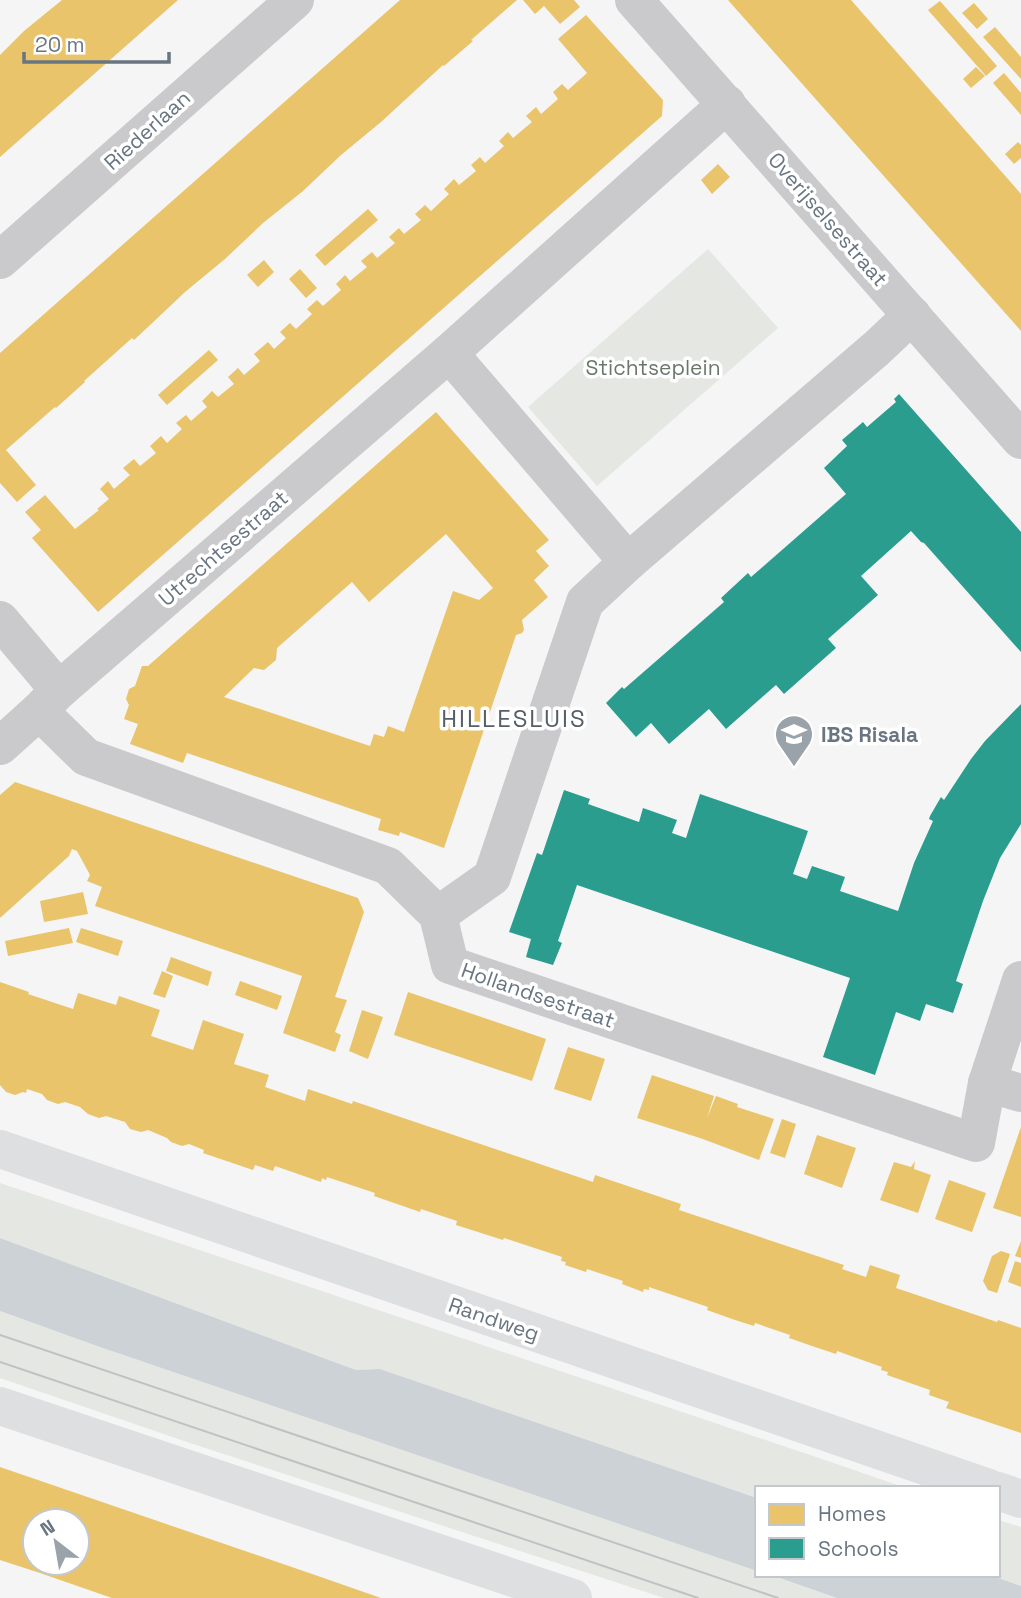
<svg xmlns="http://www.w3.org/2000/svg" width="1021" height="1598" viewBox="0 0 1021 1598" font-family="'Space Grotesk',sans-serif">
	<rect width="100%" height="100%" fill="#f5f5f5"/>
	<g fill="#e5e7e3">
		<path d="M 708,249 L 778,328 L 597,486 L 528,407 Z"/>
		<path d="M 0,1183 L 828,1461 L 906,1488 L 757,1488 L 757,1498 L 380,1369 L 356,1370 L 0,1238 Z"/>
		<path d="M 0,1311 L 97,1346 L 757,1571 L 757,1575 L 771,1575 L 837,1598 L 664,1598 L 190,1443 L 0,1378 Z"/>
		<path d="M 998,1520 L 1021,1527 L 1021,1586 L 990,1575 L 998,1575 Z"/>
	</g>
	<g fill="#ccd2d6">
		<path d="M 0,1238 L 356,1370 L 380,1369 L 757,1498 L 757,1571 L 97,1346 L 0,1311 Z"/>
		<path d="M 771,1575 L 990,1575 L 1021,1586 L 1021,1598 L 837,1598 Z"/>
	</g>
	<g fill="#e9c46a" fill-rule="evenodd">
		<path d="M 62,0 L 178,0 L 0,157 L 0,55 L 24,31 Z"/>
		<path d="M 400,0 L 517,0 L 471,40 L 473,41 L 444,66 L 443,65 L 381,122 L 341,155 L 303,191 L 263,223 L 225,259 L 185,292 L 148,327 L 134,340 L 132,338 L 84,381 L 85,382 L 56,408 L 55,407 L 6,450 L 36,485 L 17,502 L 0,483 L 0,353 Z"/>
		<path d="M 523,0 L 574,0 L 580,7 L 560,24 L 544,6 L 535,14 Z"/>
		<path d="M 728,0 L 851,0 L 1021,194 L 1021,331 Z"/>
		<path d="M 940,1 L 997,66 L 986,76 L 928,10 Z"/>
		<path d="M 974,3 L 988,19 L 977,29 L 962,13 Z"/>
		<path d="M 586,15 L 663,100 L 662,116 L 98,612 L 32,538 L 41,530 L 25,512 L 45,495 L 75,529 L 99,510 L 97,509 L 109,499 L 100,489 L 108,481 L 114,489 L 130,475 L 123,468 L 134,459 L 140,466 L 156,453 L 150,446 L 161,436 L 167,443 L 182,429 L 176,423 L 186,415 L 191,421 L 207,407 L 202,401 L 212,391 L 218,397 L 234,384 L 228,377 L 238,368 L 244,375 L 260,361 L 254,354 L 268,342 L 274,349 L 286,338 L 280,332 L 290,323 L 296,329 L 312,314 L 307,309 L 317,300 L 323,306 L 341,290 L 336,284 L 345,275 L 350,281 L 367,267 L 361,261 L 372,252 L 377,258 L 395,243 L 389,237 L 399,228 L 404,234 L 421,220 L 415,214 L 425,205 L 431,211 L 449,194 L 444,189 L 454,179 L 459,185 L 476,171 L 471,165 L 480,157 L 485,163 L 504,146 L 499,141 L 508,132 L 513,138 L 532,122 L 526,116 L 536,107 L 541,114 L 558,99 L 553,92 L 562,84 L 568,90 L 587,73 L 558,39 Z"/>
		<path d="M 995,27 L 1021,57 L 1021,79 L 983,37 Z"/>
		<path d="M 976,67 L 985,76 L 971,88 L 963,79 Z"/>
		<path d="M 1004,73 L 1021,93 L 1021,115 L 993,83 Z"/>
		<path d="M 1018,142 L 1021,145 L 1021,158 L 1014,164 L 1005,154 Z"/>
		<path d="M 718,164 L 730,177 L 712,194 L 701,180 Z"/>
		<path d="M 368,209 L 378,220 L 325,266 L 315,255 Z"/>
		<path d="M 264,260 L 274,272 L 258,287 L 247,275 Z"/>
		<path d="M 300,269 L 317,288 L 306,298 L 289,279 Z"/>
		<path d="M 209,350 L 218,360 L 167,405 L 158,395 Z"/>
		<path d="M 436,412 L 549,540 L 536,551 L 549,566 L 534,580 L 548,597 L 522,620 L 524,630 L 522,633 L 516,635 L 444,848 L 400,832 L 399,836 L 378,830 L 381,819 L 187,753 L 183,763 L 130,744 L 138,724 L 124,719 L 129,705 L 126,699 L 129,689 L 135,686 L 142,666 L 148,666 ZM 446,534 L 493,588 L 479,600 L 453,591 L 404,732 L 388,726 L 384,737 L 374,734 L 370,746 L 224,697 L 254,668 L 264,670 L 276,660 L 277,648 L 352,582 L 369,602 Z"/>
		<path d="M 15,782 L 358,898 L 364,912 L 335,997 L 347,1000 L 335,1032 L 341,1035 L 335,1052 L 283,1033 L 302,976 L 95,906 L 102,887 L 87,881 L 90,875 L 77,851 L 72,849 L 69,856 L 0,918 L 0,795 Z"/>
		<path d="M 83,892 L 88,914 L 44,922 L 40,901 Z"/>
		<path d="M 69,928 L 73,943 L 8,956 L 5,941 Z"/>
		<path d="M 81,928 L 123,941 L 118,956 L 76,942 Z"/>
		<path d="M 171,957 L 212,972 L 208,986 L 166,971 Z"/>
		<path d="M 162,971 L 173,976 L 165,998 L 153,994 Z"/>
		<path d="M 240,981 L 282,996 L 277,1010 L 235,995 Z"/>
		<path d="M 0,982 L 29,992 L 28,994 L 73,1009 L 78,993 L 116,1005 L 119,996 L 160,1010 L 151,1036 L 193,1050 L 203,1020 L 244,1034 L 234,1064 L 269,1075 L 265,1087 L 305,1101 L 308,1089 L 352,1104 L 353,1101 L 593,1182 L 595,1175 L 681,1204 L 679,1210 L 844,1265 L 842,1269 L 866,1277 L 870,1265 L 900,1275 L 896,1288 L 997,1322 L 998,1320 L 1021,1328 L 1021,1433 L 946,1408 L 949,1402 L 929,1395 L 930,1390 L 887,1375 L 888,1372 L 881,1370 L 882,1367 L 837,1351 L 836,1354 L 815,1347 L 789,1338 L 790,1335 L 755,1323 L 754,1326 L 735,1320 L 707,1310 L 708,1307 L 649,1287 L 649,1290 L 644,1289 L 643,1292 L 622,1284 L 623,1281 L 587,1269 L 586,1272 L 565,1265 L 566,1262 L 561,1261 L 562,1257 L 504,1238 L 503,1240 L 456,1225 L 457,1221 L 421,1209 L 420,1212 L 374,1196 L 375,1193 L 327,1177 L 326,1180 L 322,1178 L 321,1182 L 275,1166 L 273,1171 L 255,1165 L 253,1170 L 203,1153 L 204,1150 L 189,1144 L 182,1146 L 171,1142 L 167,1138 L 148,1130 L 141,1132 L 130,1129 L 125,1122 L 106,1116 L 99,1118 L 88,1114 L 80,1107 L 65,1102 L 58,1104 L 47,1100 L 42,1094 L 27,1089 L 26,1093 L 23,1092 L 15,1095 L 6,1092 L 0,1085 Z"/>
		<path d="M 408,992 L 546,1039 L 532,1081 L 394,1035 Z"/>
		<path d="M 362,1010 L 383,1017 L 368,1059 L 349,1051 Z"/>
		<path d="M 568,1047 L 605,1059 L 591,1101 L 554,1089 Z"/>
		<path d="M 652,1075 L 714,1096 L 707,1118 L 716,1096 L 738,1104 L 737,1107 L 774,1119 L 759,1160 L 700,1138 L 637,1118 Z"/>
		<path d="M 782,1119 L 796,1124 L 785,1158 L 770,1153 Z"/>
		<path d="M 1021,1127 L 1021,1217 L 993,1208 Z"/>
		<path d="M 817,1135 L 856,1148 L 842,1188 L 804,1174 Z"/>
		<path d="M 915,1161 L 914,1169 L 931,1175 L 918,1213 L 880,1200 L 894,1162 L 911,1167 Z"/>
		<path d="M 949,1180 L 986,1193 L 972,1232 L 935,1219 Z"/>
		<path d="M 1021,1241 L 1021,1258 L 1015,1256 Z"/>
		<path d="M 1001,1251 L 1010,1254 L 997,1293 L 988,1290 L 983,1281 L 992,1256 Z"/>
		<path d="M 1015,1261 L 1021,1263 L 1021,1287 L 1008,1282 Z"/>
		<path d="M 0,1467 L 315,1575 L 381,1598 L 112,1598 L 40,1573 L 0,1560 ZM 35,1521 L 77,1521 L 77,1563 L 35,1563 Z"/>
	</g>
	<g fill="#2a9d8f">
		<path d="M 899,394 L 1021,532 L 1021,652 L 924,543 L 921,542 L 911,531 L 861,576 L 878,595 L 828,639 L 836,648 L 784,694 L 776,685 L 726,729 L 709,709 L 669,744 L 651,723 L 636,737 L 606,703 L 622,687 L 624,689 L 724,602 L 721,598 L 748,573 L 751,577 L 846,494 L 824,468 L 847,446 L 842,440 L 863,422 L 867,427 L 896,402 L 894,399 Z"/>
		<path d="M 1021,704 L 1021,824 L 1000,858 L 983,901 L 956,981 L 963,984 L 953,1013 L 926,1004 L 920,1021 L 896,1012 L 875,1075 L 823,1057 L 850,978 L 577,885 L 558,941 L 562,943 L 553,965 L 526,957 L 531,939 L 509,932 L 537,853 L 542,855 L 564,790 L 590,799 L 588,804 L 639,822 L 643,808 L 677,820 L 672,833 L 686,838 L 700,794 L 808,831 L 793,874 L 807,879 L 812,866 L 845,877 L 840,891 L 898,911 L 914,863 L 933,821 L 929,819 L 930,816 L 941,797 L 944,800 L 971,759 L 985,741 Z"/>
	</g>
	<g fill="none" stroke-linecap="round" stroke-linejoin="round">
		<g stroke="#cacacc" stroke-width="38">
			<path d="M 634,0 L 1021,440"/>
			<path d="M 0,260 L 295,0"/>
			<path d="M 449,353 L 628,562"/>
			<path d="M 0,620 L 59,690"/>
			<path d="M 39,711 L 86,757 L 388,866 L 438,915 L 450,965 L 976,1143 L 987,1083 L 1021,1093"/>
			<path d="M 0,746 L 39,711 L 59,690 L 449,353 L 727,104"/>
			<path d="M 438,915 L 492,877 L 585,602 L 628,562 L 877,348 L 912,315"/>
			<path d="M 987,1083 L 1021,980"/>
		</g>
		<g stroke="#dedfe0" stroke-width="38">
			<path d="M 0,1149 L 989,1488"/>
			<path d="M 0,1406 L 573,1598"/>
			<path d="M 998,1491 L 1021,1499"/>
		</g>
		<g stroke="#c0c1c2" stroke-width="2">
			<path d="M 0,1335 L 778,1598"/>
			<path d="M 0,1362 L 698,1598"/>
		</g>
	</g>
	<defs>
		<symbol id="school-pin" viewBox="-11 -11 22 30"><path d="M0 17L-7.5 6A9.5 9.5 0 1 1 7.5 6Z" fill="#9aa2aa" stroke="#fff"/><path d="M0-5L7-2L0 1L-7-2ZM-4 1L0 2.5L4 1V4Q0 6-4 4Z" fill="#fff"/></symbol>
	</defs>
	<g fill-rule="evenodd">
		<use href="#school-pin" x="772" y="712" width="44" height="60"/>
	</g>
	<g text-anchor="middle" dominant-baseline="central" stroke-width="7" stroke-linejoin="round" paint-order="stroke">
		<g font-size="21" fill="#697581" stroke="#fff">
			<text transform="translate(147 130) rotate(-42)">Riederlaan</text>
			<text transform="translate(828 219) rotate(49)">Overijselsestraat</text>
			<text transform="translate(223 548) rotate(-41)">Utrechtsestraat</text>
			<text transform="translate(538 995) rotate(19)">Hollandsestraat</text>
			<text transform="translate(494 1319) rotate(19)">Randweg</text>
		</g>
		<g font-size="21" fill="#6a7967" stroke="#fff">
			<text x="653" y="367">Stichtseplein</text>
		</g>
		<g font-size="21" font-weight="bold" fill="#697581" stroke="#fff" text-anchor="start">
			<text x="821" y="734">IBS Risala</text>
		</g>
		<g font-size="24" letter-spacing="2" fill="#565f67" stroke="#fff">
			<text x="514" y="718">HILLESLUIS</text>
		</g>
	</g>
	<rect x="755" y="1486" width="245" height="91" fill="#ffffff" stroke="#c3c8cd" stroke-width="2"/>
	<rect x="769" y="1504" width="35" height="21" fill="#e9c46a" stroke="#c3c8cd" stroke-width="2"/>
	<text x="818" y="1521" font-size="21" fill="#697581">Homes</text>
	<rect x="769" y="1538" width="35" height="21" fill="#2a9d8f" stroke="#c3c8cd" stroke-width="2"/>
	<text x="818" y="1556" font-size="21" fill="#697581">Schools</text>
	<g transform="translate(56 1542) rotate(329)"><circle r="33" fill="#ffffff" stroke="#c3c8cd" stroke-width="2"/>
	<path d="M0-5L12 26L0 18L-12 26Z" fill="#9aa2aa"/>
	<text y="-10" font-size="19" font-weight="bold" text-anchor="middle" fill="#697581">N</text>
	</g>
	<path d="M24 52v10h145v-10" fill="none" stroke="#697581" stroke-width="3.5"/>
	<text x="35" y="52" font-size="21" fill="#697581" stroke="#ffffff" stroke-width="5" paint-order="stroke">20 m</text>
</svg>
